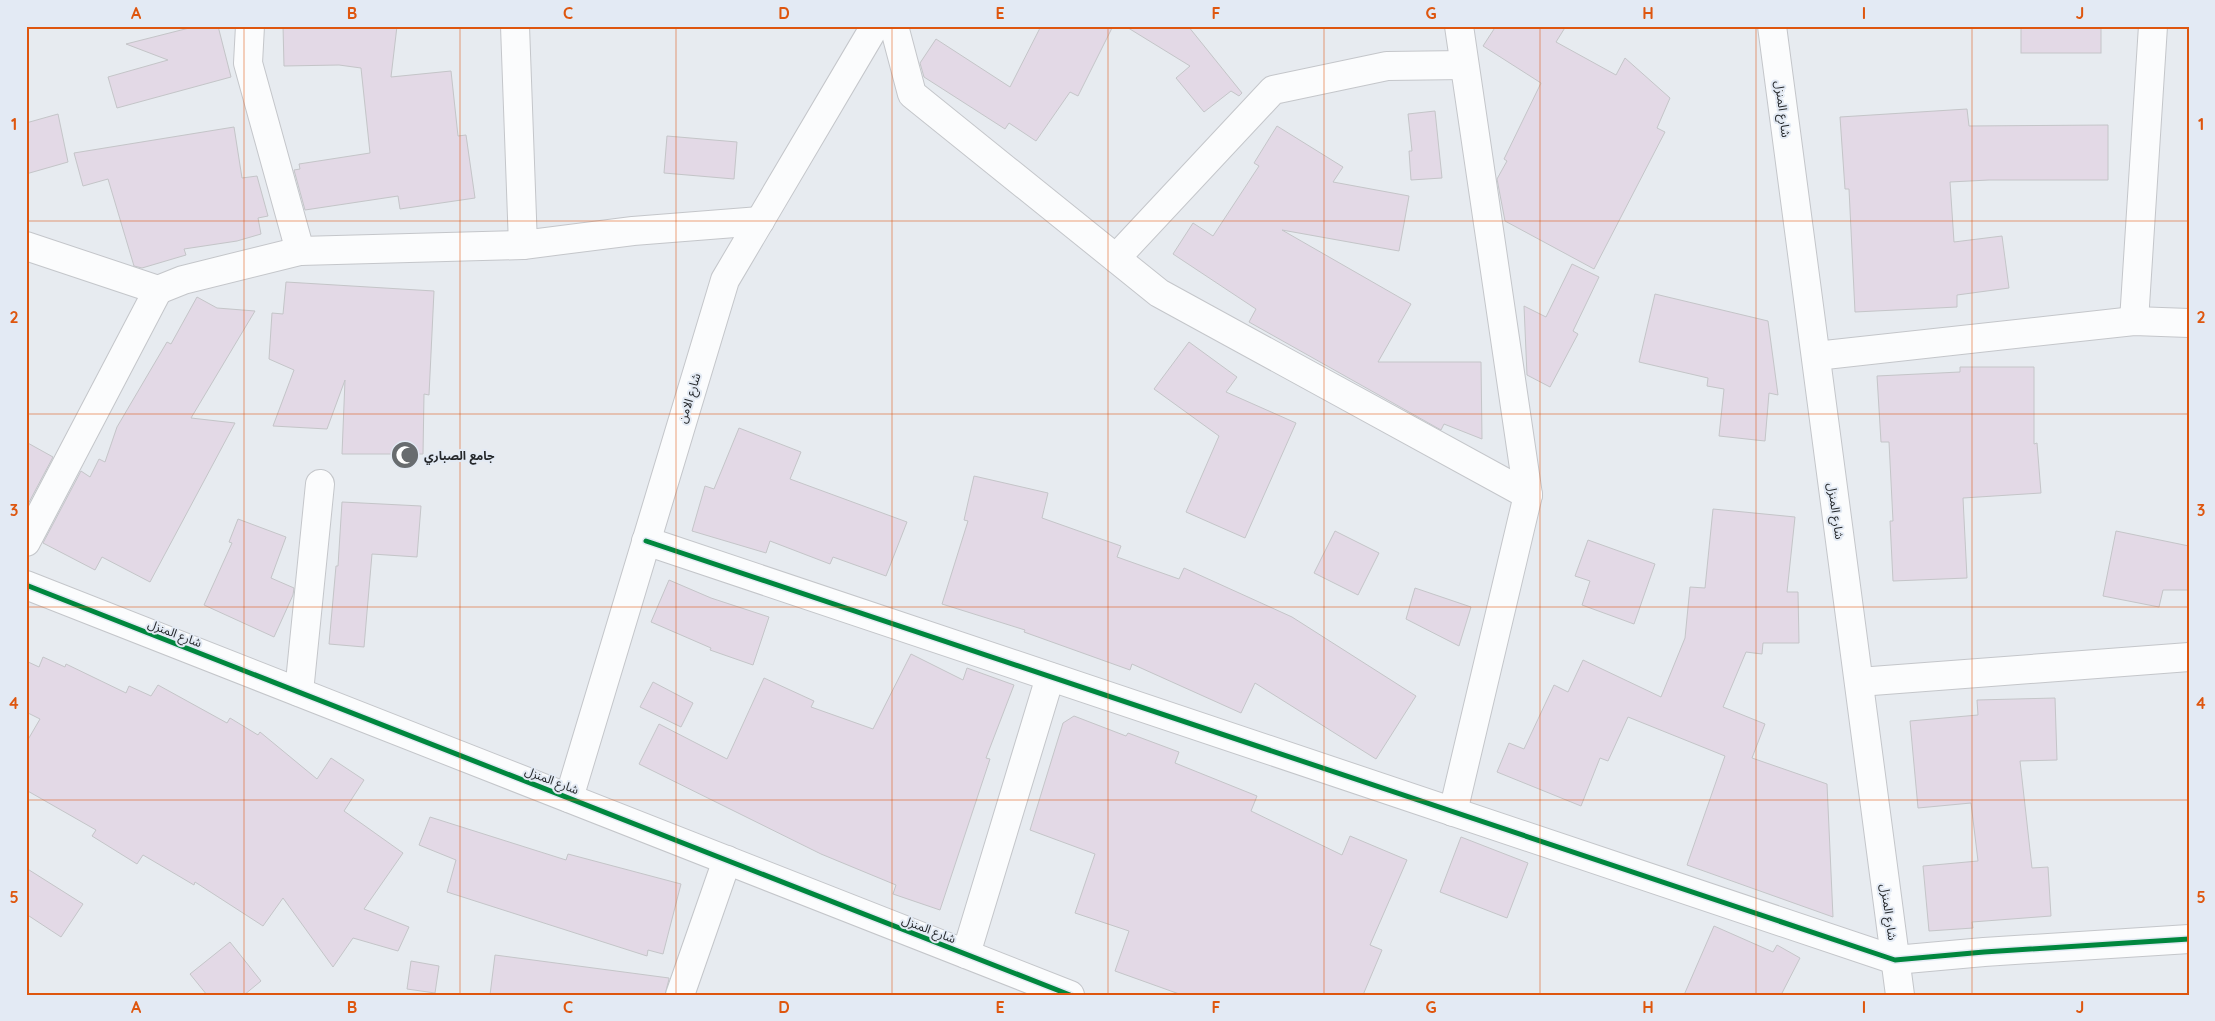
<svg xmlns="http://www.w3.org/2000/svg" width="2215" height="1021" viewBox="0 0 2215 1021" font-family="Quicksand,'Noto Sans Arabic',sans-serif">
	<rect width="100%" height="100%" fill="#e7ebf0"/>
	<g fill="#e3d9e6" stroke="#c4c5c8">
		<path d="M 197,26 L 218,26 L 231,77 L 117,108 L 108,77 L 168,60 L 126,44 Z"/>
		<path d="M 283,26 L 397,26 L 391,77 L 451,71 L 458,136 L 466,135 L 475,198 L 400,209 L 398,196 L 305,210 L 294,170 L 300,169 L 299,164 L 370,153 L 361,68 L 339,65 L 284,66 Z"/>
		<path d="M 1041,26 L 1113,26 L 1078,96 L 1070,92 L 1036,141 L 1009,123 L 1005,129 L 924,77 L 920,63 L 936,39 L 1010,87 Z"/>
		<path d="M 1125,26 L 1188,26 L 1242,93 L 1239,96 L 1231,91 L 1204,112 L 1176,78 L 1190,66 Z"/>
		<path d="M 1496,26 L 1566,26 L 1556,42 L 1616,75 L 1625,58 L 1670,98 L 1657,128 L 1665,132 L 1594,269 L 1505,221 L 1497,179 L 1507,161 L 1504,159 L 1541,83 L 1483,46 Z"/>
		<rect x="2021" y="26" width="80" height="27"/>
		<path d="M 1967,109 L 1969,126 L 2108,125 L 2108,180 L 1989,180 L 1950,182 L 1954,242 L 2002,236 L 2009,288 L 1957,295 L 1957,307 L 1855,312 L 1849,189 L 1845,189 L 1840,117 Z"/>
		<path d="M 1435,111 L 1442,178 L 1411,180 L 1409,151 L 1412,151 L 1408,114 Z"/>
		<path d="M 58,114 L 68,162 L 26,174 L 26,123 Z"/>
		<path d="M 1277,126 L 1343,167 L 1333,182 L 1409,196 L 1399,251 L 1282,230 L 1411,304 L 1378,362 L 1481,362 L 1482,439 L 1444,424 L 1441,430 L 1249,322 L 1256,309 L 1173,254 L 1193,223 L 1213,236 L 1259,166 L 1254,163 Z"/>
		<path d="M 234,127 L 242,178 L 257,176 L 268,216 L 258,218 L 261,234 L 237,241 L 184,249 L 186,255 L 142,268 L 134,266 L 108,179 L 83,186 L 74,153 Z"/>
		<path d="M 667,136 L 737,142 L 734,179 L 664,173 Z"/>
		<path d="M 1572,264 L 1599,277 L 1573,331 L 1578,334 L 1550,387 L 1527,375 L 1524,306 L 1546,317 Z"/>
		<path d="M 286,282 L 434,291 L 429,395 L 424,394 L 423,454 L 342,454 L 345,380 L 327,429 L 273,426 L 294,370 L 269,359 L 272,313 L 283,314 Z"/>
		<path d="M 1655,294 L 1768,321 L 1778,395 L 1769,393 L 1765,441 L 1719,436 L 1724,389 L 1707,386 L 1708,378 L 1639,362 Z"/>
		<path d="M 197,297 L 217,308 L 255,311 L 191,418 L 235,423 L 150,582 L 102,557 L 95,570 L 43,543 L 81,471 L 90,477 L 99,459 L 105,462 L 117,427 L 167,342 L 171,344 Z"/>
		<path d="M 1189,342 L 1237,377 L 1226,392 L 1296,423 L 1245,538 L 1186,512 L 1219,436 L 1154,389 Z"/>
		<path d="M 1960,367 L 2034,367 L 2034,444 L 2037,443 L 2041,493 L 1963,498 L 1967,578 L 1893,581 L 1890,521 L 1893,521 L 1889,442 L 1881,442 L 1877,376 L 1960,372 Z"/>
		<path d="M 739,428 L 801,452 L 790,479 L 907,522 L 886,576 L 833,557 L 830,564 L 770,541 L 766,553 L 692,531 L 705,486 L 714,489 Z"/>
		<path d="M 26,442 L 53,457 L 26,508 Z"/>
		<path d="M 974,476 L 1048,493 L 1042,518 L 1121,546 L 1117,557 L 1179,579 L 1184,568 L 1292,617 L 1416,696 L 1376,759 L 1255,683 L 1241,713 L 1132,664 L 1130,670 L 1024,632 L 1025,630 L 942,604 L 968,521 L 964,520 Z"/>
		<path d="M 342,502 L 421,506 L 417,557 L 372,554 L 364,647 L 329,644 L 336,566 L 338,566 Z"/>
		<path d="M 1713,509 L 1795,517 L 1787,592 L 1798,592 L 1799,643 L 1763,643 L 1762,654 L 1746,652 L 1723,707 L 1765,724 L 1752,758 L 1827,784 L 1833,917 L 1687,865 L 1725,756 L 1628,717 L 1608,761 L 1600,758 L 1581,806 L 1497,772 L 1509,743 L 1524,749 L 1554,685 L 1568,692 L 1583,660 L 1661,697 L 1685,638 L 1690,587 L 1705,588 Z"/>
		<path d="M 238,519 L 286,537 L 271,578 L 294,588 L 293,595 L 274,637 L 204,605 L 232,543 L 229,542 Z"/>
		<path d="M 1335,531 L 1379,553 L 1358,595 L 1314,573 Z"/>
		<path d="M 2116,531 L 2189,546 L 2189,590 L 2163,590 L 2159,607 L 2103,596 Z"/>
		<path d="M 1588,540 L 1655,564 L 1634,624 L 1582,605 L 1590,581 L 1575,576 Z"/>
		<path d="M 669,580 L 711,598 L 769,617 L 753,665 L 710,650 L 711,648 L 651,622 Z"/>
		<path d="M 1415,588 L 1471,607 L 1459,646 L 1406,619 Z"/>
		<path d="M 911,654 L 963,680 L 967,668 L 1014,685 L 986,758 L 990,759 L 940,910 L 893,894 L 896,885 L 821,854 L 639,764 L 659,724 L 727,759 L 764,678 L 814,701 L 811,707 L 873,729 Z"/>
		<path d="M 43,657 L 65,667 L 66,664 L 126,693 L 129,686 L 151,696 L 158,685 L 227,723 L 230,718 L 258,735 L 260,732 L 317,779 L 331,758 L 364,780 L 344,811 L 403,853 L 364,909 L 409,927 L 398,951 L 353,938 L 333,967 L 283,898 L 263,926 L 195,882 L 194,885 L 143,855 L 137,864 L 92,836 L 96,830 L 26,790 L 26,743 L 40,719 L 26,712 L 26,661 L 39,667 Z"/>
		<path d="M 653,682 L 693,703 L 681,727 L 640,707 Z"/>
		<path d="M 2055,698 L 2057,760 L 2020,761 L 2032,868 L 2048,867 L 2051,916 L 1972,922 L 1973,928 L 1929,931 L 1923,866 L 1978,861 L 1971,803 L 1918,808 L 1910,721 L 1978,715 L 1977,700 Z"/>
		<path d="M 1074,716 L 1126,736 L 1128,733 L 1179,752 L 1175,763 L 1257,796 L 1251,811 L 1342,855 L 1350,836 L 1407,860 L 1370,945 L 1382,950 L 1363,995 L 1182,995 L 1115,971 L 1129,931 L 1075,913 L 1095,854 L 1030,830 L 1063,723 Z"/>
		<path d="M 430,817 L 566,860 L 568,854 L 681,884 L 663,954 L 648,950 L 647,956 L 447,892 L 456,860 L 419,845 Z"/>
		<path d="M 1461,837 L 1528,863 L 1507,918 L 1440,892 Z"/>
		<path d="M 26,868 L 83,904 L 61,937 L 26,914 Z"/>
		<path d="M 1714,926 L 1773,952 L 1777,945 L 1800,958 L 1781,995 L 1684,995 Z"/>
		<path d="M 230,942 L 261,981 L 244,995 L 207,995 L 190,974 Z"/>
		<path d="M 495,955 L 669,978 L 669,979 L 665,995 L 490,995 Z"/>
		<path d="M 411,961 L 439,966 L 435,993 L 407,989 Z"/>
	</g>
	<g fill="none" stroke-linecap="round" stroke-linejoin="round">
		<defs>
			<g id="minor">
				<path d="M 250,26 L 248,63 L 300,251"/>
				<path d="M 515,26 L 523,245"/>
				<path d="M 894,26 L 912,94 L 1159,293 L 1528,495"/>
				<path d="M 1772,26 L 1900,995"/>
				<path d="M 26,246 L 158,290 L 183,280 L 300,251 L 523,245 L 633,231 L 760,221"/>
				<path d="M 1116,258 L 1273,90 L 1387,66 L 1464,65"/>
				<path d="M 2134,321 L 2153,26"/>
				<path d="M 1816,356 L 2134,321 L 2189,323"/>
				<path d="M 646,541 L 1895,960 L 1984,952 L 2189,939"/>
				<path d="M 26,542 L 158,290"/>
				<path d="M 26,585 L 1070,995"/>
				<path d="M 1859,682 L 2189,657"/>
				<path d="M 299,692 L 320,484"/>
				<path d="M 569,798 L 725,280 L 875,26"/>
				<path d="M 1453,812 L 1528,495 L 1459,26"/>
				<path d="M 966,954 L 1050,677"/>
				<path d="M 680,995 L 727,860"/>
			</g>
		</defs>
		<use href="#minor" stroke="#c4c6ca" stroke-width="30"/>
		<use href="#minor" stroke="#fbfcfd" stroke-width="28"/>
		<defs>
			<g id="cycleway">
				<path d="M 646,541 L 1895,960 L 1984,952 L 2189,939"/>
				<path d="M 26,585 L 1070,995"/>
			</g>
		</defs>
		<use href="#cycleway" stroke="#e3eaf4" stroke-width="8"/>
		<use href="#cycleway" stroke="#00873e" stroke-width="5"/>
	</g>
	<path fill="none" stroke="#de560e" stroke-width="1" stroke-opacity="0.55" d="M 244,26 L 244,995M 460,26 L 460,995M 676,26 L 676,995M 892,26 L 892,995M 1108,26 L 1108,995M 1324,26 L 1324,995M 1540,26 L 1540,995M 1756,26 L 1756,995M 1972,26 L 1972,995M 26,221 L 2189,221M 26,414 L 2189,414M 26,607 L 2189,607M 26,800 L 2189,800"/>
	<defs>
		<symbol id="mosque-disc" viewBox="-11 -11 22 22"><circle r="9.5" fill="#686c6f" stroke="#e3eaf4"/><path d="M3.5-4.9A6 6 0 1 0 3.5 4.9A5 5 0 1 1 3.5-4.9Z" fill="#fff"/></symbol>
	</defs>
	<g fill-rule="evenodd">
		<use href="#mosque-disc" x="389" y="439" width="32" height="32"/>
	</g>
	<g text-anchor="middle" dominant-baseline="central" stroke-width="4" stroke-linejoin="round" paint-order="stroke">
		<g font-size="12" fill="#24272a" stroke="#e3eaf4">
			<text transform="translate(1783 109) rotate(83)">شارع المنزل</text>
			<text transform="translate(689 398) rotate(-73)">شارع الامن</text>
			<text transform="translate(1836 511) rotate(82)">شارع المنزل</text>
			<text transform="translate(175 633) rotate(21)">شارع المنزل</text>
			<text transform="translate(552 780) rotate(21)">شارع المنزل</text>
			<text transform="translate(1889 912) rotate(82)">شارع المنزل</text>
			<text transform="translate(929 929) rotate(21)">شارع المنزل</text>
		</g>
		<g font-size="12" font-weight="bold" fill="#24272a" stroke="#e3eaf4" text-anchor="start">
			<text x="424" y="455">جامع الصباري</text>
		</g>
	</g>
	<rect width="2215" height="1021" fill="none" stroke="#e3eaf4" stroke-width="55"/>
	<rect x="28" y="28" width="2160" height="966" fill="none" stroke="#de560e" stroke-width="2"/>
	<g font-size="16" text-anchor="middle" font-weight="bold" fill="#de560e">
		<text x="136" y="19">A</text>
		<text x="352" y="19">B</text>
		<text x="568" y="19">C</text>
		<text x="784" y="19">D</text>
		<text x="1000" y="19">E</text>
		<text x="1216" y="19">F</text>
		<text x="1431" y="19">G</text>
		<text x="1648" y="19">H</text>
		<text x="1864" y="19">I</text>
		<text x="2080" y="19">J</text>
		<text x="14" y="130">1</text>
		<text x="2201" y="130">1</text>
		<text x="14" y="323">2</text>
		<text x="2201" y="323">2</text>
		<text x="14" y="516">3</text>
		<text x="2201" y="516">3</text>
		<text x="14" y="709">4</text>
		<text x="2201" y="709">4</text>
		<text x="14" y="903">5</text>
		<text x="2201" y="903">5</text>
		<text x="136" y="1013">A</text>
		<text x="352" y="1013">B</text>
		<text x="568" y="1013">C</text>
		<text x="784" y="1013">D</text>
		<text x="1000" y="1013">E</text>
		<text x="1216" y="1013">F</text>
		<text x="1431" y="1013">G</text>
		<text x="1648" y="1013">H</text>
		<text x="1864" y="1013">I</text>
		<text x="2080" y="1013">J</text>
	</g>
</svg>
